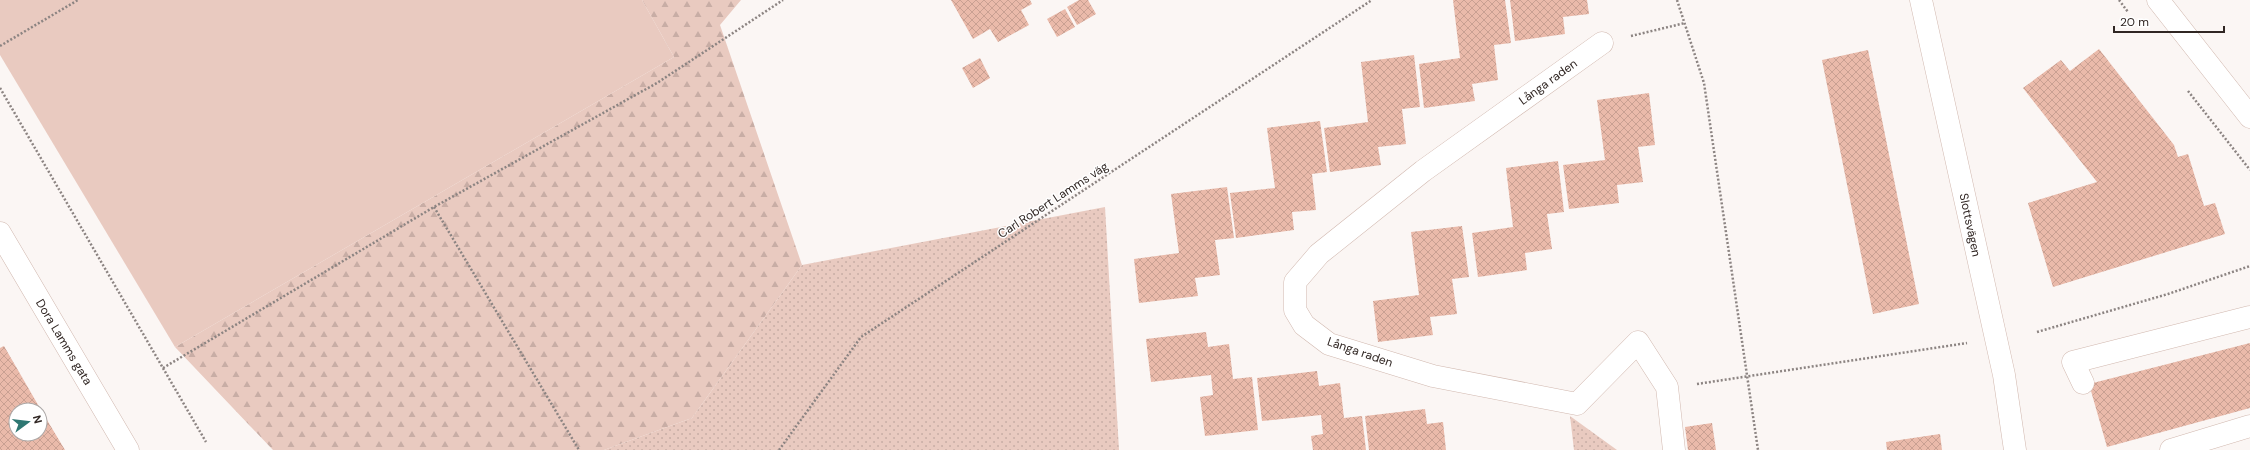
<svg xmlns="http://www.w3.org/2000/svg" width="2250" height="450" viewBox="0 0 2250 450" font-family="'DM Sans',sans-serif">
	<defs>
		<pattern id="forest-firs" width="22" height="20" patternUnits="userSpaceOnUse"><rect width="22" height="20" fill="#e9cac0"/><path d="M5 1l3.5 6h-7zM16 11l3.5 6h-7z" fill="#c8ada5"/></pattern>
		<pattern id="park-dots" width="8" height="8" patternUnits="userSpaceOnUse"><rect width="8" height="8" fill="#e9cac0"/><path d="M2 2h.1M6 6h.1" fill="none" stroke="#c8ada5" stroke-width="1.8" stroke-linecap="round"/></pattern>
		<pattern id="building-cross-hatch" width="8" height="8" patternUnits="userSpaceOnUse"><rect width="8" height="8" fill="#eabaaa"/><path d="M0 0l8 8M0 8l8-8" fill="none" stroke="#c9a092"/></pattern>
	</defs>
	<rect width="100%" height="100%" fill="#fbf6f4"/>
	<path fill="url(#forest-firs)" d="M 642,0 L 741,0 L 720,25 L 802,265 L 692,418 L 604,450 L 273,450 L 175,347 L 674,57 Z"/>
	<g fill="url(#park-dots)">
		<path d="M 1105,207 L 1119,450 L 604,450 L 692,418 L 802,265 Z"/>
		<path d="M 1570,416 L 1617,450 L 1574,450 Z"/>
	</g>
	<path fill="#e9cac0" d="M 0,0 L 642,0 L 674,57 L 175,347 L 0,55 Z"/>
	<g fill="url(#building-cross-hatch)" fill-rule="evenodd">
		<path d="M 951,0 L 1030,0 L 1032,4 L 1021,10 L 1029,25 L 998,42 L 990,29 L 973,39 Z"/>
		<path d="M 1079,0 L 1088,0 L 1096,14 L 1077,25 L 1067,7 Z"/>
		<path d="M 1453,0 L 1505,0 L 1511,43 L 1494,45 L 1498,80 L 1472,84 L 1475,101 L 1424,108 L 1419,64 L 1460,58 Z"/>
		<path d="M 1510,0 L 1587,0 L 1589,14 L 1563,17 L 1565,34 L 1515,41 Z"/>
		<path d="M 1065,9 L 1075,27 L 1057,37 L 1047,19 Z"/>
		<path d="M 2099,49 L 2174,145 L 2178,157 L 2188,154 L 2204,206 L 2215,203 L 2225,234 L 2053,287 L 2028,203 L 2097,182 L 2023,88 L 2061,60 L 2070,71 Z"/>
		<path d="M 1868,50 L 1919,304 L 1873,314 L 1822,60 Z"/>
		<path d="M 1414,55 L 1420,107 L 1402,109 L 1406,144 L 1378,147 L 1381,165 L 1330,172 L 1324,128 L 1368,122 L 1361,62 Z"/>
		<path d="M 980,58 L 990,78 L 973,88 L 962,68 Z"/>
		<path d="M 1649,93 L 1655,145 L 1638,147 L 1643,182 L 1617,185 L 1619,203 L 1569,209 L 1563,165 L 1605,160 L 1597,100 Z"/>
		<path d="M 1320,121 L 1327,172 L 1312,174 L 1316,210 L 1292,212 L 1294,230 L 1236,238 L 1230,193 L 1275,188 L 1267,128 Z"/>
		<path d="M 1558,161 L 1564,212 L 1547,214 L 1552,249 L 1525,253 L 1527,270 L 1478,277 L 1472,233 L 1513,227 L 1506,168 Z"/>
		<path d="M 1227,187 L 1234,238 L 1215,240 L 1220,275 L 1195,278 L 1198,296 L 1139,303 L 1134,259 L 1179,253 L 1171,194 Z"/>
		<path d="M 1462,226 L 1469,277 L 1452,279 L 1457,314 L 1430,317 L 1433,335 L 1378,342 L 1373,301 L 1419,295 L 1411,232 Z"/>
		<path d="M 1206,332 L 1208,347 L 1229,344 L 1233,379 L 1252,377 L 1258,430 L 1205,436 L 1200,397 L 1213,395 L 1211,375 L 1151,382 L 1146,339 Z"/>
		<path d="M 2250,343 L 2250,408 L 2107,447 L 2089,384 Z"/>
		<path d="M 4,346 L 41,410 L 65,450 L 0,450 L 0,348 ZM 16,410 L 40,410 L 40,434 L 16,434 Z"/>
		<path d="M 1317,371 L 1319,386 L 1340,383 L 1344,418 L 1362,416 L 1366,450 L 1313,450 L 1311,436 L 1323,434 L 1321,415 L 1262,421 L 1257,378 Z"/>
		<path d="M 1425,409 L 1427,424 L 1443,422 L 1446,450 L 1369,450 L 1365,416 Z"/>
		<path d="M 1712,423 L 1716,450 L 1688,450 L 1685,427 Z"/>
		<path d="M 1940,434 L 1942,450 L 1887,450 L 1886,442 Z"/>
	</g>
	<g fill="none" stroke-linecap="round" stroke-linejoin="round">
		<defs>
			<g id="street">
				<path d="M 1921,0 L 2004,375 L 2015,450"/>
				<path d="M 1602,43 L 1423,171 L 1319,254 L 1295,282 L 1295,310 L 1304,325 L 1329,344 L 1433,376 L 1577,404 L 1638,342 L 1667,387 L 1674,450"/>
				<path d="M 0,233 L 128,450"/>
				<path d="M 2083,383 L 2073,362 L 2250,317"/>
				<path d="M 2171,450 L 2250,426"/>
			</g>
			<path id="secondary" d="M 2158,0 L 2250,117"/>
		</defs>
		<use href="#street" stroke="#d1b8af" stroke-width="23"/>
		<use href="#secondary" stroke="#d1b8af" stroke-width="23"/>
		<g stroke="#8c8482" stroke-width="2.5" stroke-dasharray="2 2" stroke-linecap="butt">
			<path d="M 1677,0 L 1704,83 L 1758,450"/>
			<path d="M 2119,0 L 2128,12"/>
			<path d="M 1631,36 L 1685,23"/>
			<path d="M 0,46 L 78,0"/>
			<path d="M 0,88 L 206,442"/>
			<path d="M 2188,91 L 2250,170"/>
			<path d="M 434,207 L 579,450"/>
			<path d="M 2037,332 L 2168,294 L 2250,266"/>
			<path d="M 163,368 L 434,207 L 657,83 L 783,0"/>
			<path d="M 1697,384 L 1967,343"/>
			<path d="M 779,450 L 861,337 L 1372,0"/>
		</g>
		<use href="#street" stroke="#fff" stroke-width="22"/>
		<use href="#secondary" stroke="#fff" stroke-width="22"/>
	</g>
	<g text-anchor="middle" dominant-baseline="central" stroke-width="3" stroke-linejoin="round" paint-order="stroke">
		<g font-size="12" fill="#302623" stroke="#fff">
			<text transform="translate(1548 82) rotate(-36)">Långa raden</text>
			<text transform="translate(1053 200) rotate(-33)">Carl Robert Lamms väg</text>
			<text transform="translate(1970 225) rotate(78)">Slottsvägen</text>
			<text transform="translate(64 342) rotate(59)">Dora Lamms gata</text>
			<text transform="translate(1360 352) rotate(19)">Långa raden</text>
		</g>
	</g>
	<g transform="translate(28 422) rotate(75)"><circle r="19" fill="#ffffff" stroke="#aca8a7"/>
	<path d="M0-3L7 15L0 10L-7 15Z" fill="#2e7772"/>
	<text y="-6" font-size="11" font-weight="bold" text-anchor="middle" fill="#302623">N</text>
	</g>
	<path d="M2114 26v6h110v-6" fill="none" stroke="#302623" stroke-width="2"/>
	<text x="2120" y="26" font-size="12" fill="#302623" stroke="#ffffff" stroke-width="3" paint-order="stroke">20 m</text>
</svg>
